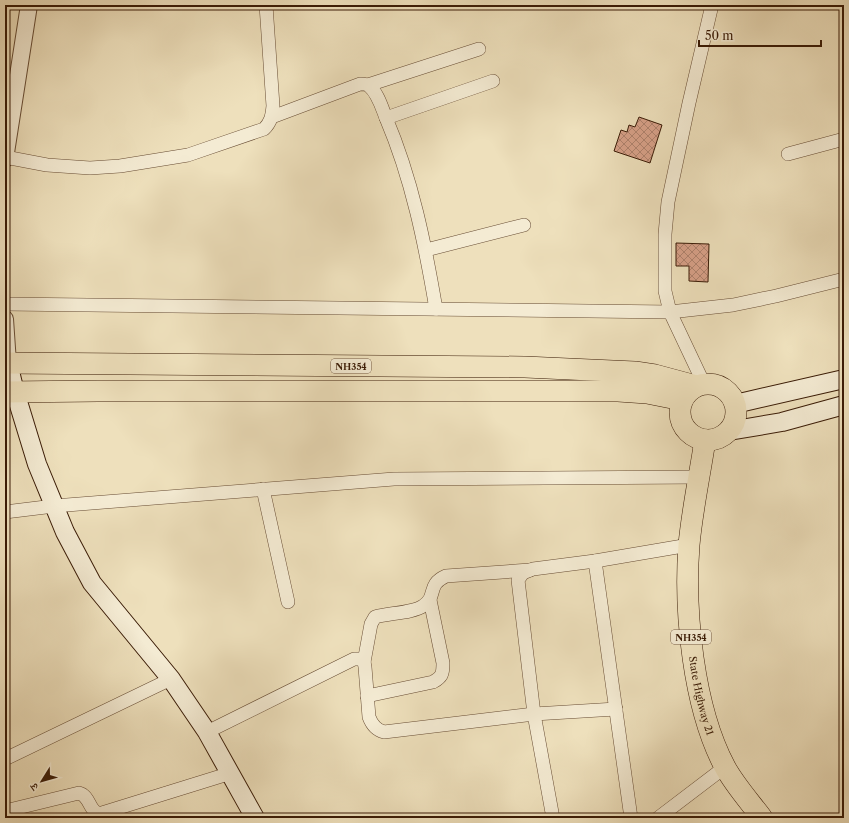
<svg xmlns="http://www.w3.org/2000/svg" width="849" height="823" viewBox="0 0 849 823" font-family="'Libre Caslon Text','Noto Serif Devanagari',serif">
	<defs>
		<pattern id="building-cross-hatch" width="8" height="8" patternUnits="userSpaceOnUse"><rect width="8" height="8" fill="#d7a088"/><path d="M0 0l8 8M0 8l8-8" fill="none" stroke="#af826d"/></pattern>
	</defs>
	<rect width="100%" height="100%" fill="#eee0bc"/>
	<filter id="stains"><feTurbulence type="fractalNoise" baseFrequency=".005" numOctaves="4"/><feColorMatrix values="0 0 0 0 .2 0 0 0 0 .09 0 0 0 0 .02 0 0 0 .5 -.17"/></filter>
	<radialGradient id="worn" r=".72"><stop offset=".6" stop-color="#630" stop-opacity="0"/><stop offset="1" stop-color="#630" stop-opacity=".3"/></radialGradient>
	<g fill="url(#building-cross-hatch)" stroke="#3a1b06">
		<path d="M 639,117 L 662,125 L 650,163 L 614,151 L 621,130 L 627,132 L 629,125 L 635,127 Z"/>
		<path d="M 676,243 L 709,244 L 708,282 L 689,281 L 689,266 L 676,266 Z"/>
	</g>
	<g fill="none" stroke-linecap="round" stroke-linejoin="round">
		<defs>
			<g id="minor">
				<path d="M 368,85 L 479,49"/>
				<path d="M 272,117 L 360,84 C 363,84 367,84 369,86 C 378,93 382,108 386,118 C 412,179 425,244 436,309"/>
				<path d="M 386,118 L 493,81"/>
				<path d="M 788,154 L 844,139"/>
				<path d="M 5,157 L 47,165 L 90,168 L 120,166 L 188,155 L 264,129 C 271,122 272,116 273,106 L 266,5"/>
				<path d="M 426,250 L 524,225"/>
				<path d="M 5,304 L 670,312 L 733,305 L 776,296 L 844,279"/>
				<path d="M 704,384 L 670,312 L 665,291 L 665,234 L 668,202 L 689,103 L 712,5"/>
				<path d="M 263,489 L 288,602"/>
				<path d="M 5,512 L 54,506 L 394,479 L 699,477"/>
				<path d="M 595,561 L 631,818"/>
				<path d="M 364,662 L 371,624 L 375,617 C 388,613 413,613 423,606 C 438,596 426,585 446,576 L 530,570"/>
				<path d="M 367,696 L 433,682 C 442,677 443,674 443,663 L 430,600"/>
				<path d="M 207,732 L 354,659 L 360,659 L 364,662 L 365,667 L 369,717 C 372,725 376,730 384,732 L 534,714 L 616,709"/>
				<path d="M 5,759 L 171,679"/>
				<path d="M 5,811 L 79,793 C 91,796 89,815 102,813 L 231,773"/>
				<path d="M 553,818 L 534,714 L 518,580 L 523,573 L 533,569 L 595,561 L 689,545"/>
				<path d="M 658,818 L 725,767"/>
			</g>
			<g id="tertiary">
				<path d="M 5,159 L 29,5"/>
				<path d="M 5,319 L 8,363"/>
			</g>
			<g id="secondary">
				<path d="M 8,363 L 15,392 L 37,464 L 65,532 L 92,583 L 171,679 L 207,732 L 255,818"/>
				<path d="M 735,404 L 844,379"/>
				<path d="M 729,431 L 782,422 L 844,405"/>
			</g>
			<g id="trunk">
				<path d="M 5,363 L 525,367 L 635,372 L 655,375 L 696,386"/>
				<circle cx="708" cy="412" r="28"/>
				<path d="M 5,392 L 98,391 L 618,391 L 647,393 L 682,400"/>
				<path id="s1" d="M 705,440 C 700,474 692,511 689,545 C 684,611 693,707 725,767 C 734,784 750,802 762,818"/>
			</g>
		</defs>
		<use href="#minor" stroke="#674c34" stroke-width="14"/>
		<use href="#tertiary" stroke="#674c34" stroke-width="18"/>
		<use href="#secondary" stroke="#3a1b06" stroke-width="20"/>
		<use href="#trunk" stroke="#3a1b06" stroke-width="22"/>
		<use href="#minor" stroke="#f4ebd3" stroke-width="13"/>
		<use href="#tertiary" stroke="#f4ebd3" stroke-width="16"/>
		<use href="#secondary" stroke="#f4ebd3" stroke-width="18"/>
		<use href="#trunk" stroke="#eee0bc" stroke-width="21"/>
	</g>
	<g text-anchor="middle" dominant-baseline="central" stroke-width="3" stroke-linejoin="round" paint-order="stroke">
		<g fill="#f4ebd3" stroke="#725944" stroke-width="1">
			<rect x="331" y="359" width="40" height="14" rx="3"/>
			<rect x="671" y="630" width="40" height="14" rx="3"/>
		</g>
		<g font-size="9" font-weight="bold" fill="#3a1b06">
			<text x="351" y="366">NH354</text>
			<text x="691" y="637">NH354</text>
		</g>
		<g font-size="10" fill="#3a1b06" stroke="#f4ebd3">
			<text stroke="none"><textPath href="#s1" startOffset="258">State Highway 21</textPath></text>
		</g>
	</g>
	<rect width="849" height="823" fill="none" stroke="#eee0bc" stroke-width="20"/>
	<rect x="6" y="6" width="837" height="811" fill="none" stroke="#3a1b06" stroke-width="2"/>
	<rect x="10" y="10" width="829" height="803" fill="none" stroke="#3a1b06"/>
	<g transform="translate(42 781) rotate(233)" stroke="#f4ebd3" stroke-width="3" paint-order="stroke">
	<path d="M0-3L7 15L0 10L-7 15Z" fill="#3a1b06"/>
	<text y="-6" font-size="11" font-weight="bold" text-anchor="middle" fill="#3a1b06">उ</text>
	</g>
	<path d="M699 40v6h122v-6" fill="none" stroke="#3a1b06" stroke-width="2"/>
	<text x="705" y="40" font-size="12" fill="#3a1b06" stroke="#f4ebd3" stroke-width="3" paint-order="stroke">50 m</text>
	<rect width="100%" height="100%" filter="url(#stains)"/>
	<rect width="100%" height="100%" fill="url(#worn)"/>
</svg>
